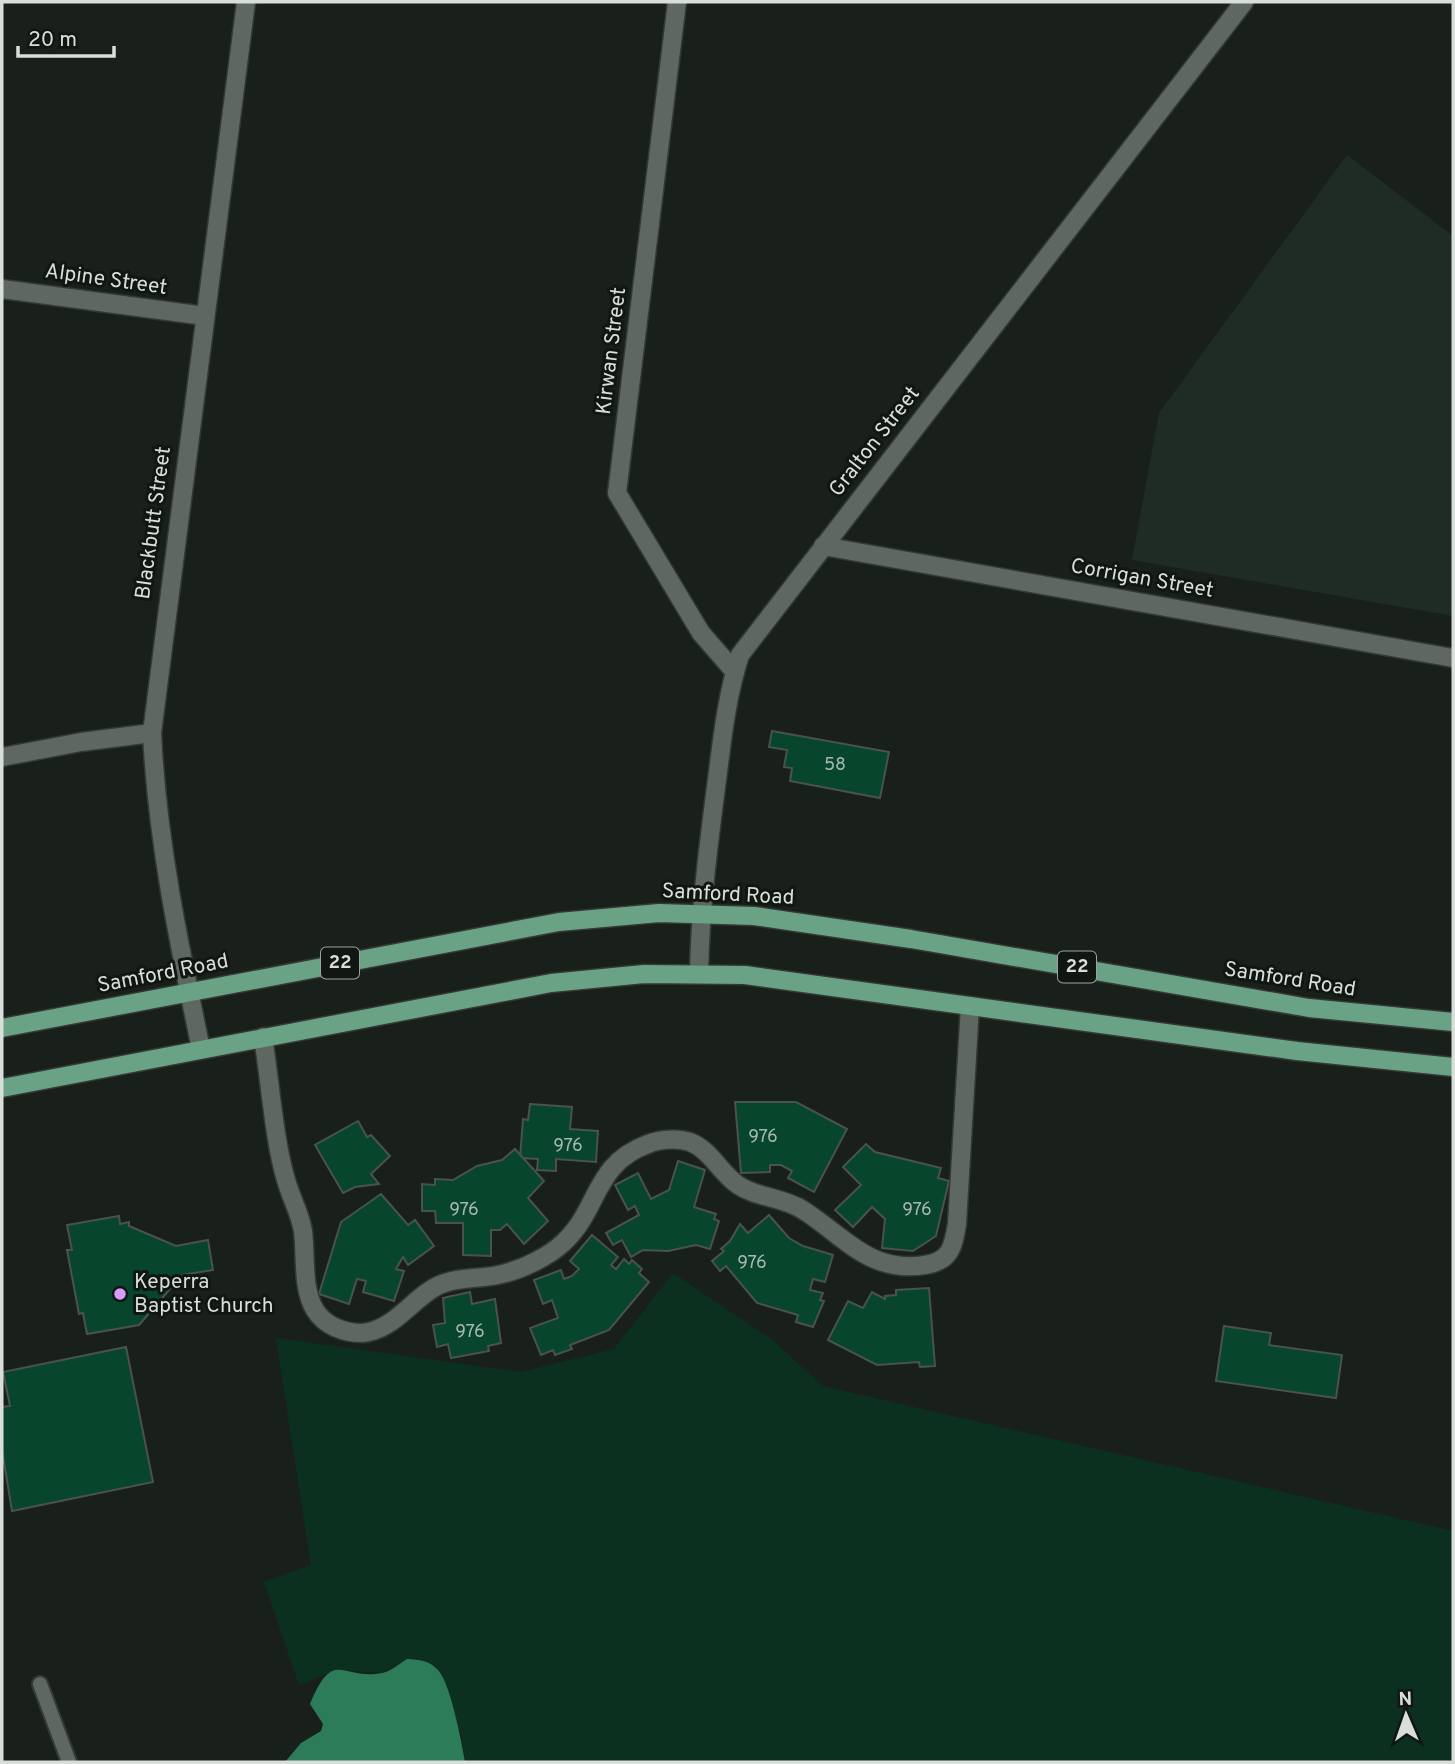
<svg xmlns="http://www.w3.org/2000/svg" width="1455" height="1764" viewBox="0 0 1455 1764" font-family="Overpass,sans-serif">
	<rect width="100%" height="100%" fill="#19201c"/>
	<path fill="#1f2c25" d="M 1347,155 L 1453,236 L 1453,616 L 1132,560 L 1159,413 Z"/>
	<path fill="#0c3020" d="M 673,1273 L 771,1339 L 823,1386 L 1453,1531 L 1453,1762 L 465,1762 L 461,1733 L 407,1659 L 383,1673 L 337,1670 L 299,1685 L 264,1582 L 311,1565 L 276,1338 L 521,1372 L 614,1349 Z"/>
	<path fill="#2c7c59" d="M 407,1659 C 420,1660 428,1660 437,1669 C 450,1680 462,1744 465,1762 L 285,1762 L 301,1743 L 321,1731 L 323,1724 L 310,1704 C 334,1646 342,1681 382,1673 C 390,1672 400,1663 407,1659 Z"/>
	<g fill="#08452d" stroke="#4a524d" stroke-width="2">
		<path d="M 772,731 L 889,752 L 880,798 L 790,781 L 792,768 L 784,767 L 787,750 L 769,747 Z"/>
		<path d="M 735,1102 L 796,1102 L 847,1129 L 814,1192 L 788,1178 L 792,1171 L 781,1165 L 770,1165 L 770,1172 L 741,1173 Z"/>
		<path d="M 530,1104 L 572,1107 L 570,1129 L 598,1131 L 596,1162 L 556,1159 L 556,1171 L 537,1170 L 538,1159 L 520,1158 L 523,1119 L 528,1120 Z"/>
		<path d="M 358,1121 L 367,1137 L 371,1135 L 390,1156 L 371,1174 L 379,1184 L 355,1187 L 343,1193 L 315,1145 Z"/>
		<path d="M 866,1144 L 875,1152 L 941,1168 L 938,1178 L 949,1181 L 936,1236 L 913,1251 L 882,1248 L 885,1219 L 872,1207 L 853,1227 L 835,1210 L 861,1185 L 843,1167 Z"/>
		<path d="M 515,1149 L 544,1181 L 528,1198 L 548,1221 L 524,1244 L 507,1224 L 500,1230 L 491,1230 L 491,1256 L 463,1255 L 463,1223 L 436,1223 L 435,1211 L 422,1211 L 422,1184 L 435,1185 L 435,1179 L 453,1180 L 477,1166 L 502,1160 Z"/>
		<path d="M 678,1161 L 705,1170 L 694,1207 L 716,1214 L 714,1219 L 719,1221 L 710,1249 L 696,1245 L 668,1251 L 643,1250 L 631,1257 L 622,1240 L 613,1245 L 606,1233 L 639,1215 L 635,1206 L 628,1210 L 615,1185 L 638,1173 L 651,1199 L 669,1190 Z"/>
		<path d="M 381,1194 L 408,1225 L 415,1220 L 434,1246 L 408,1265 L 403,1257 L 396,1269 L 404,1271 L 394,1301 L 363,1292 L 366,1281 L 357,1279 L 349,1304 L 319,1294 L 341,1222 Z"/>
		<path d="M 769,1215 L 789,1238 L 803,1246 L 833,1255 L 825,1282 L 813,1279 L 810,1290 L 823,1293 L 820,1300 L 824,1301 L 813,1327 L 796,1322 L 798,1315 L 757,1303 L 726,1266 L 720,1271 L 712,1261 L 724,1251 L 721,1249 L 730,1241 L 740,1224 L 748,1233 Z"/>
		<path d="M 119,1216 L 120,1224 L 129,1222 L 129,1226 L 176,1246 L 208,1240 L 213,1270 L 182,1275 L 139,1325 L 87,1334 L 83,1313 L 79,1314 L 67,1250 L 72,1250 L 67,1225 Z"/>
		<path d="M 592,1235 L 618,1257 L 611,1265 L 616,1269 L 624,1259 L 629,1264 L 632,1260 L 642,1269 L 639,1273 L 649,1282 L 609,1330 L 570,1345 L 572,1349 L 555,1355 L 553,1350 L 541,1355 L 530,1328 L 558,1318 L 552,1300 L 543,1304 L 534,1280 L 561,1270 L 564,1279 L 572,1276 L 579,1269 L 570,1261 Z"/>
		<path d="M 929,1288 L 935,1366 L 920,1367 L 919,1362 L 877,1365 L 828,1340 L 848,1301 L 863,1308 L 872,1292 L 885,1299 L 885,1296 L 896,1295 L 896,1290 Z"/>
		<path d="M 470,1292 L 472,1304 L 495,1299 L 501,1343 L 488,1346 L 489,1351 L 451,1358 L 448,1344 L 437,1347 L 433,1325 L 445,1323 L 443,1298 Z"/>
		<path d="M 1224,1326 L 1271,1333 L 1269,1345 L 1342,1355 L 1336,1398 L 1216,1381 Z"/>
		<path d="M 126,1347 L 153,1482 L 12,1511 L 2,1450 L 2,1407 L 10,1406 L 3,1372 Z"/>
	</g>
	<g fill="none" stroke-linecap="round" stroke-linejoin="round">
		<defs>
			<path id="service" d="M 40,1684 L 69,1762"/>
			<g id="minor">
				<path d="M 677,2 L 617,493 L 701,633 L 735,672"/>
				<path d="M 2,289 L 205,316"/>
				<path d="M 823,546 L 1453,658"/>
				<path d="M 2,757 L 81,742 L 152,733"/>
				<path d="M 699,974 C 700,911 708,849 716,787 C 722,742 726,698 740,655 L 1244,2"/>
				<path d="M 263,1037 C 270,1080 274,1140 286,1180 C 291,1198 300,1213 303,1231 C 306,1256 302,1289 315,1310 C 325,1326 344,1333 362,1333 C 390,1331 407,1306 429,1291 C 452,1274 481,1281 506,1273 C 525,1268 549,1256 563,1243 C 600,1209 593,1164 648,1144 C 660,1139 678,1138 690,1142 C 711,1150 720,1173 738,1185 C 757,1198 783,1197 803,1210 C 844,1236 870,1274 925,1265 C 951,1261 953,1247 957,1224 L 970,1006"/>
			</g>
			<path id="tertiary" d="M 201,1049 C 179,944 157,840 152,733 L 246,2"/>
			<g id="primary">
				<path d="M 2,1028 L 559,922 L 659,913 L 754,916 L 911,939 L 1309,1008 L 1453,1022"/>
				<path d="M 2,1088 L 551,983 L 644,974 L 745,975 L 1297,1051 L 1453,1067"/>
			</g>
		</defs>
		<use href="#service" stroke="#343936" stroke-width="18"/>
		<use href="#minor" stroke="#343936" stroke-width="21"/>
		<use href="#tertiary" stroke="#343936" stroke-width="21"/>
		<use href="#primary" stroke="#343936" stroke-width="21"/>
		<use href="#service" stroke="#5e6762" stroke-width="14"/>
		<use href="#minor" stroke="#5e6762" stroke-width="18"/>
		<use href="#tertiary" stroke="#5e6762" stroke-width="18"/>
		<use href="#primary" stroke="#6aa286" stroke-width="18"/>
	</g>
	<circle fill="#d59bfb" stroke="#101713" stroke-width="2.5" cx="120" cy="1294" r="7"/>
	<g text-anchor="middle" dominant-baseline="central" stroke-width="6" stroke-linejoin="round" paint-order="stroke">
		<g font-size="18" fill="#a5b8b0">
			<text x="835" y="765">58</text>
			<text x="763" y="1137">976</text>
			<text x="568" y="1146">976</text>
			<text x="464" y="1210">976</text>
			<text x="917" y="1210">976</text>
			<text x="752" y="1263">976</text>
			<text x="470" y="1332">976</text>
		</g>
		<g fill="#101713" stroke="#9da29f" stroke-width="2">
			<rect x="321" y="947.5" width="38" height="31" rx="5"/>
			<rect x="1058" y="951.5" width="38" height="31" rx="5"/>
		</g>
		<g font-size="19" font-weight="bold" fill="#d9dedb">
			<text x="340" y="963">22</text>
			<text x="1077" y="967">22</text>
		</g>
		<g font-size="21" fill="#d9dedb" stroke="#101713">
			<text transform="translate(106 280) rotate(8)">Alpine Street</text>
			<text transform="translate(612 351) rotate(-83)">Kirwan Street</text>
			<text transform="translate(875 442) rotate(-52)">Gralton Street</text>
			<text transform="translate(154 523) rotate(-82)">Blackbutt Street</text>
			<text transform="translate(1142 579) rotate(10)">Corrigan Street</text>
			<text transform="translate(728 895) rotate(3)">Samford Road</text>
			<text transform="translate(163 974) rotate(-11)">Samford Road</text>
			<text transform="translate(1290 980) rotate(9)">Samford Road</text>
		</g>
		<g font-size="21" fill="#d9dedb" stroke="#101713" text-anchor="start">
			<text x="134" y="1282">Keperra<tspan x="134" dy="24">Baptist Church</tspan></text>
		</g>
	</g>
	<rect width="1455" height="1764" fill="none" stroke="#d9dedb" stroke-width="7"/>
	<g transform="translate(1406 1715) rotate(358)" stroke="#101713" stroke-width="5" paint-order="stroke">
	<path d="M0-5L12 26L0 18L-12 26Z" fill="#d9dedb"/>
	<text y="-10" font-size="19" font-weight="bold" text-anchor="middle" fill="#d9dedb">N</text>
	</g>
	<path d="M18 46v10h96v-10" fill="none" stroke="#d9dedb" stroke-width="3.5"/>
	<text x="28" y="46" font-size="21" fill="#d9dedb" stroke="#101713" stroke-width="5" paint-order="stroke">20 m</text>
</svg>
